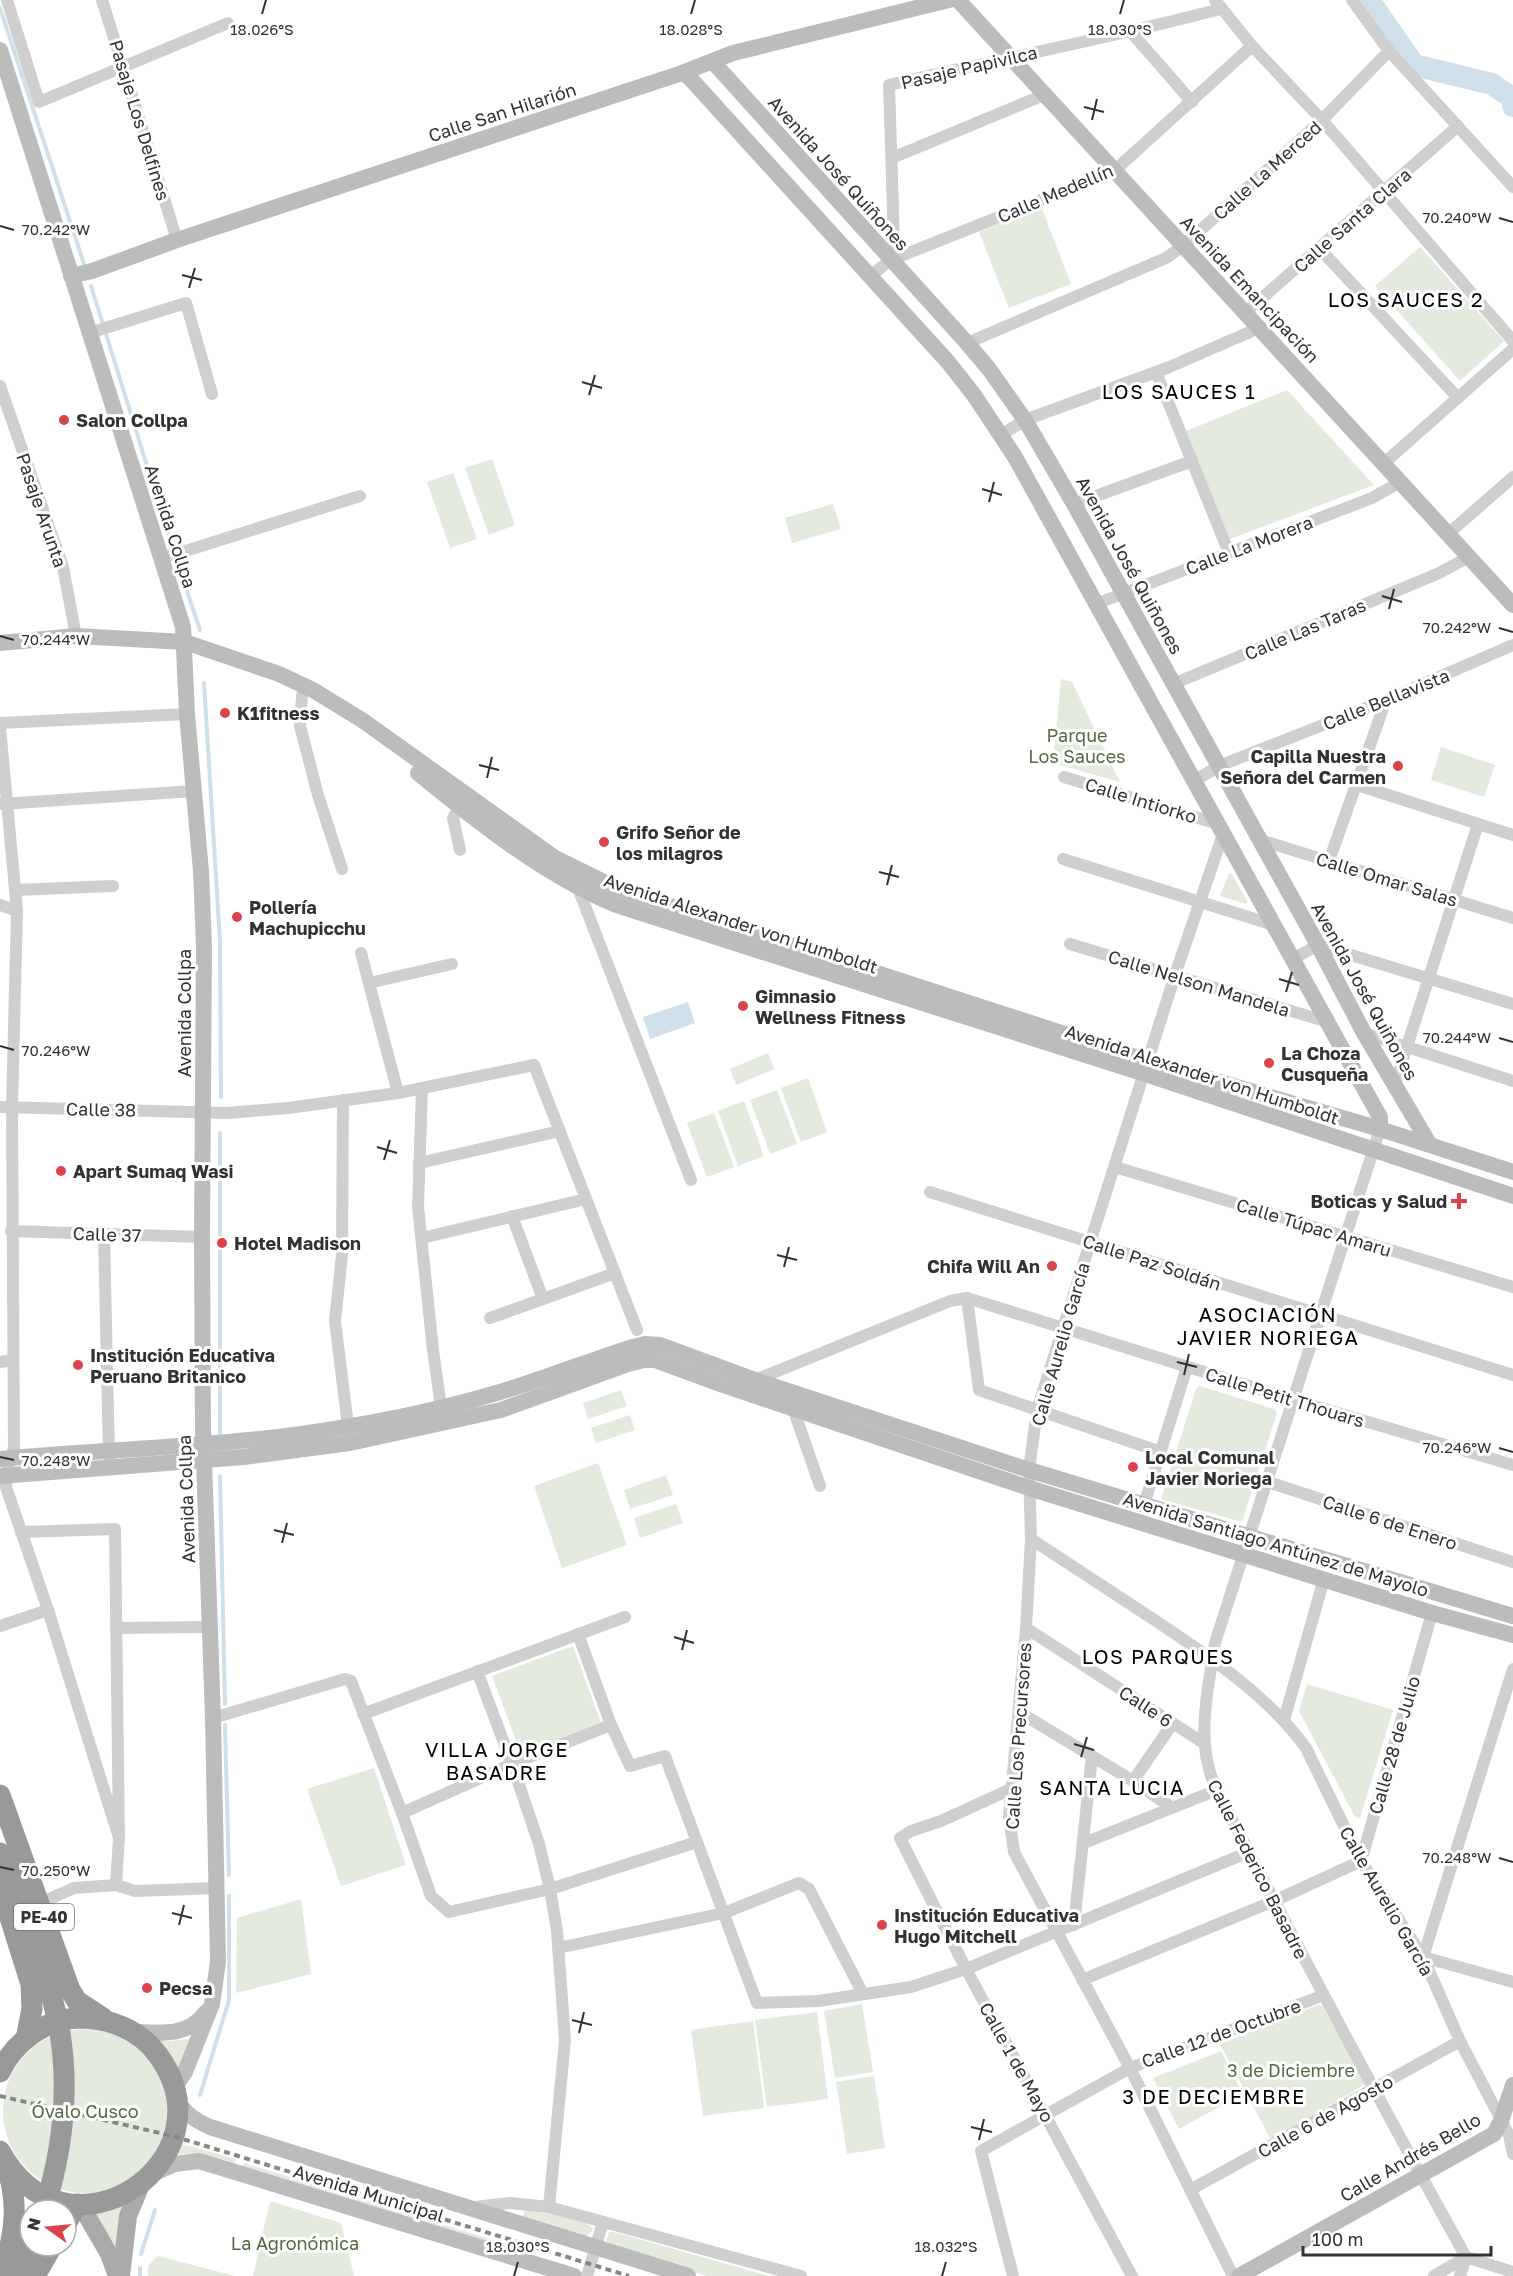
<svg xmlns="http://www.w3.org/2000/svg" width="1513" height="2276" viewBox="0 0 1513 2276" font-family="'Golos Text',sans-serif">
	<rect width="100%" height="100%" fill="#fff"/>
	<g fill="#e4eade">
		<path d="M 1041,206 L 1071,284 L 1009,308 L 979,232 Z"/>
		<path d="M 1420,247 L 1504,341 L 1460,381 L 1375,286 Z"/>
		<path d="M 1287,390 L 1374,485 L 1230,539 L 1186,431 Z"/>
		<path d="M 492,459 L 515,525 L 489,535 L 465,468 Z"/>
		<path d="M 453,473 L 477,539 L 450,548 L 427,482 Z"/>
		<path d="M 833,504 L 841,529 L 792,543 L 785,518 Z"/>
		<path d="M 1061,679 L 1072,682 L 1120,782 L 1053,763 Z"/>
		<path d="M 1441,747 L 1495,765 L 1484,797 L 1431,780 Z"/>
		<path d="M 1229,873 L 1232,874 L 1247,901 L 1246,904 L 1220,896 Z"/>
		<path d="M 768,1053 L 774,1069 L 736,1085 L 730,1069 Z"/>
		<path d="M 808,1078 L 827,1132 L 801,1142 L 781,1088 Z"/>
		<path d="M 777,1090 L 797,1144 L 770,1154 L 750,1100 Z"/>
		<path d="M 744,1101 L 764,1156 L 738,1166 L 718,1111 Z"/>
		<path d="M 714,1113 L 734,1167 L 707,1177 L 687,1123 Z"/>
		<path d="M 1200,1386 L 1274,1409 L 1277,1413 L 1242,1522 L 1161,1499 L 1196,1389 Z"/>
		<path d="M 621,1390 L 627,1406 L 588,1419 L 583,1403 Z"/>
		<path d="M 630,1415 L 635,1430 L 596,1443 L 591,1428 Z"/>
		<path d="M 598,1463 L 627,1545 L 562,1568 L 534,1486 Z"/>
		<path d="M 666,1475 L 673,1495 L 630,1509 L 624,1490 Z"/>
		<path d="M 676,1504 L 683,1523 L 640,1538 L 634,1518 Z"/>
		<path d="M 573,1646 L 601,1723 L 521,1754 L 492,1676 Z"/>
		<path d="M 1307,1684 L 1393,1710 L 1360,1818 L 1355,1817 L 1299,1711 Z"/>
		<path d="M 374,1768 L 406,1865 L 341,1886 L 307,1789 Z"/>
		<path d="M 301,1899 L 311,1974 L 236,1993 L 237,1918 Z"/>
		<path d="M 862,2004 L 873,2072 L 835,2078 L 824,2011 Z"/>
		<path d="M 1318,2005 L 1322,2006 L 1366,2084 L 1271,2140 L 1220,2044 Z"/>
		<path d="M 817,2012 L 828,2099 L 767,2107 L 755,2020 Z"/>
		<path d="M 753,2021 L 764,2108 L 703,2116 L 691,2030 Z"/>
		<circle cx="85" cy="2111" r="82"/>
		<path d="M 193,2038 L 178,2073 L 157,2040 L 172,2041 Z"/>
		<path d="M 1221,2051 L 1243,2094 L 1179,2129 L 1153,2078 Z"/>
		<path d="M 874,2076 L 885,2148 L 847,2154 L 836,2082 Z"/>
		<path d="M 182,2144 L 236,2159 L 235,2163 C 216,2158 198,2151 178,2155 Z"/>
		<path d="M 244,2163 L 525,2250 L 524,2255 L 243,2166 Z"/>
		<path d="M 270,2201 L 341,2223 L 354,2276 L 253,2276 Z"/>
		<path d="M 126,2206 L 117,2247 L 89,2214 Z"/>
		<path d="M 525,2210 C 540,2212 584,2216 593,2229 L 590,2234 L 584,2237 L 527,2219 L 523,2216 Z"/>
		<path d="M 609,2232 L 614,2232 L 769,2276 L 706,2276 L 611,2247 L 606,2240 Z"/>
		<path d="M 158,2256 L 235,2276 L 148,2276 L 148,2266 Z"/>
	</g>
	<path fill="#cfe0eb" d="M 688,1002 L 695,1023 L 650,1039 L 643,1017 Z"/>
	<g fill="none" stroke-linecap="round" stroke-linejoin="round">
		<g stroke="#cfe0eb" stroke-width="4">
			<path d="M 0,8 L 85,267"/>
			<path d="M 91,286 L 172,546"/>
			<path d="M 178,564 L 200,630"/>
			<path d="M 204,683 L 220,942 L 221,1097"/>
			<path d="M 220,1435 L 220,1133"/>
			<path d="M 220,1476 L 225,1704"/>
			<path d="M 225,1725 L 229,1875"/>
			<path d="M 200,2095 L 229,2000 L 229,1896"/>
			<path d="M 141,2254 L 155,2210"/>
			<path d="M 140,2268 L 140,2276"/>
		</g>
		<path stroke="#cfe0eb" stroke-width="22" d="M 1369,0 L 1414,65 L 1492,84 L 1512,98 L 1513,106"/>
		<g stroke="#cfcfcf" stroke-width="12">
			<path d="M 7,0 L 39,102 L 228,23"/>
			<path d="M 102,0 L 177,240"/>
			<path d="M 1215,0 L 1252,46 L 1322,120 L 1513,341"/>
			<path d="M 1352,0 L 1389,51 L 1513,187"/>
			<path d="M 1131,32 L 1192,102"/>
			<path d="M 892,158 L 1044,95"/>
			<path d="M 1319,248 L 1458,398"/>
			<path d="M 891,260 L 894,242 L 889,85 C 999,59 1111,38 1220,9"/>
			<path d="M 870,276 L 891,260 L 1114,171 L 1252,46"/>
			<path d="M 1245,313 L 1458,126"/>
			<path d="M 89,333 L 186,303 L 212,394"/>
			<path d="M 967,343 L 1166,258 L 1183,246 L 1322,120 L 1389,51"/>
			<path d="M 1156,372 L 1229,553"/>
			<path d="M 0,386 L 63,567 L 76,636"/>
			<path d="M 1001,435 L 1025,420 L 1167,368 L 1259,328"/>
			<path d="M 1383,464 L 1513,349"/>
			<path d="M 1074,504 L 1192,461"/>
			<path d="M 1448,534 L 1513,477"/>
			<path d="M 160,559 L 360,496"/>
			<path d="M 1096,604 L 1372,498 L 1400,482"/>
			<path d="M 1173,684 L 1437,574 L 1469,557"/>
			<path d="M 305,686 L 302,696 L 300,726 L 318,795 L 342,869"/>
			<path d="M 0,723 L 187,714"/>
			<path d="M 0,727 L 17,911 L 12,1107 L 14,1447 L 6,1475 L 6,1487 L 48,1610 L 119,1838"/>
			<path d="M 1064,777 L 1218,824"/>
			<path d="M 1194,781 L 1219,766 L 1386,700 L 1513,645"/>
			<path d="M 1357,785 L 1513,835"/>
			<path d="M 1,804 L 194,791"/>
			<path d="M 1223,834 L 1175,975 L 1037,1410 L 1029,1470 L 1031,1539 C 1072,1566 1112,1592 1153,1619 C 1207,1655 1268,1695 1306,1748 L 1361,1861 L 1423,1957 L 1460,2041 L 1509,2135 L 1513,2154"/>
			<path d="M 1260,840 L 1513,918"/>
			<path d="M 460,850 L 453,818 L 462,801"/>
			<path d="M 1063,859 L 1274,925"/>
			<path d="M 1329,861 L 1386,700"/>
			<path d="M 580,883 L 578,888 L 691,1180"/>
			<path d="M 15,890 L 113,886"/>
			<path d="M 0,905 L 17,911"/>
			<path d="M 1070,944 L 1328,1022"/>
			<path d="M 1293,959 L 1318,945 L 1513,1004"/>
			<path d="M 369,983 L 452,964"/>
			<path d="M 1364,1033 L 1513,1081"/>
			<path d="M 1394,1087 L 1478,824"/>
			<path d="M 422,1089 L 418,1207 L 433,1350 L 442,1414"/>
			<path d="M 398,1093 L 534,1065 L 637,1330"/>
			<path d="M 343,1100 L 342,1255 L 335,1321 L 349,1434"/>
			<path d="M 0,1107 L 227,1113 L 288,1108 L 398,1093 L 361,953"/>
			<path d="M 1380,1129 L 1215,1643 C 1208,1689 1195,1742 1215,1786 C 1296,1945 1380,2102 1466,2257 L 1513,2272"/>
			<path d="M 419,1163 L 560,1131"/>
			<path d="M 1115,1167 L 1513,1287"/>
			<path d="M 930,1192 L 1513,1375"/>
			<path d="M 512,1216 L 543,1299"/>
			<path d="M 11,1231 L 202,1237"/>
			<path d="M 104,1234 L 109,1458"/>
			<path d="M 422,1238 L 586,1199"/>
			<path d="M 967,1298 L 979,1390 L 1161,1452"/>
			<path d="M 490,1318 L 615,1273"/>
			<path d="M 0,1362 L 12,1360"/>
			<path d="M 755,1380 L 950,1301 L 967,1298 L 1294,1400 L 1513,1465"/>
			<path d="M 793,1408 L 820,1486"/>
			<path d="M 1268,1482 L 1513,1562"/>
			<path d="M 1144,1505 L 1187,1367"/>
			<path d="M 21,1532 L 115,1529 L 119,1838 L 116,1885"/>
			<path d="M 1031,1539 L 1026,1628 L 1009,1817 L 1014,1852 L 1130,2068 L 1233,2276"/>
			<path d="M 0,1626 L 48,1610"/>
			<path d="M 116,1628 L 210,1627"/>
			<path d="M 1026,1628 L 1205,1744"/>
			<path d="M 477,1671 L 512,1764 L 539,1844 L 550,1889 L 557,1931 L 565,2040 L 549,2207"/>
			<path d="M 1019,1712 L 1133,1781 L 1171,1807"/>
			<path d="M 363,1714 L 625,1617"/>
			<path d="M 213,1718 L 345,1679 L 351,1681 L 402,1813 L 431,1896 L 449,1912 L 550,1889 L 697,1842"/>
			<path d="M 1284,1720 L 1324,1579"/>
			<path d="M 611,1725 L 630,1766 L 665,1756 L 757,2003 L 818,2001 L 911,1987 L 966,1969 L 1249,1852"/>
			<path d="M 1133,1781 L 1173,1723"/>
			<path d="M 1011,1789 L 941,1821 L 911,1831 L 900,1838 L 966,1969 L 1132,2276"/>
			<path d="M 402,1813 L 512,1764 L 611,1725 L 578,1634"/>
			<path d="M 1084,1843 L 1217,1790"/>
			<path d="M 40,1903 L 74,1888 L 116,1885 L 135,1891 L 217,1888"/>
			<path d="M 1074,1925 L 1092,1756"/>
			<path d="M 558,1948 L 724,1913 L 799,1883 L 809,1889 L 863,1994"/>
			<path d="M 1423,1957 L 1513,1669"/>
			<path d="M 1423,1957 L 1513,1982"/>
			<path d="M 1082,1980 L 1274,1901 L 1361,1861 L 1432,1613"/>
			<path d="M 1190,2190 L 1460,2041"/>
			<path d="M 475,2207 L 510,2203 L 549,2207 L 801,2276"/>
			<path d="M 587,2276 L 603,2222"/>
			<path d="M 1013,2276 L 981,2151 L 1130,2068 L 1324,1995"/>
			<path d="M 1434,2276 L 1466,2257"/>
			<path d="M 1460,2276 L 1466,2257"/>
		</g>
		<g stroke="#bcbcbc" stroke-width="16">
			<path d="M 958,0 L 1513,605"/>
			<path d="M 0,50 L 183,627 L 187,714 L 201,871 L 204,946 L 202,1237 L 203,1432 L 213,1718 L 218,1962 L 212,2004 L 185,2072 L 174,2088"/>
			<path d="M 713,62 L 967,343 L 989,369 L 1025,420 L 1074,504 L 1318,945 L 1364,1033 L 1430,1145"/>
			<path d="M 682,73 L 689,77 L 948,362 L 974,395 L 1015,457 L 1376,1110 L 1380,1117 L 1380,1129"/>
			<path d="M 71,276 L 92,271 L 177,240 L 682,73 L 733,53 L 949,0"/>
			<path d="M 0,643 L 76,636 L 185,642 L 279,674 L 313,690 L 362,720 L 555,858 L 618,889 L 1148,1061 L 1380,1129 L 1513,1172"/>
			<path d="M 418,773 C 479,823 543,874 616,905 L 1145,1074 L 1513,1196"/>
			<path d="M 0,1459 C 95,1450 191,1448 286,1436 C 355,1427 433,1412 500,1392 C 543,1379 586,1362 629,1348 L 645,1344 L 660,1345 L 755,1380 L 1029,1470 L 1513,1616"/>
			<path d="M 0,1476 L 244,1457 L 350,1443 L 501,1410 L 628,1364 L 644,1360 L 655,1360 L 723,1385 L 1029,1488 L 1432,1613 L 1513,1635"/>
			<path d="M 133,2032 C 160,2033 189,2037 206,2012"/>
			<path d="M 176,2099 C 185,2113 194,2120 210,2127 L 688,2276"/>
			<path d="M 152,2174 L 175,2164 L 199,2161 L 574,2276"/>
			<path d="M 1239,2276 L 1494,2134 L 1501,2121 L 1513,2085"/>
		</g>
		<g stroke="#aaa" stroke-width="18">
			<path d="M 80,2204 L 109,2254 L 117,2276"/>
			<path d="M 121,2276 L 128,2216 L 141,2185"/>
		</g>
		<g stroke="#999" stroke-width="21">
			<path d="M 0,1795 L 70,1990 L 77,2001 L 103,2018"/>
			<path d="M 0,1853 L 19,1900"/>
			<path d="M 0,1886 L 31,1984 L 32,2009 L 26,2039"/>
			<path d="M 21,1888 L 33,1934"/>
			<path d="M 0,2072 C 14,2042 45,2019 79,2018 C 110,2018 140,2030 158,2055 C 235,2161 66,2274 0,2151"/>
			<path d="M 66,2224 L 77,2204"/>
			<path d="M 0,2274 C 13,2246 18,2212 11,2182 C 9,2176 6,2170 4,2164"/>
			<path d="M 15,2276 L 30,2245"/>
			<path d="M 35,2276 L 52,2246"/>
		</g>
		<path stroke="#878787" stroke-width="4" stroke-dasharray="6 4.5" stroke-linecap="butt" d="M 0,2096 L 173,2136 L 629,2276"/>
		<path stroke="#999" stroke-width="21" d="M 33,1934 C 42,1965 53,1996 59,2027 C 70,2089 63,2150 44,2210"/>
	</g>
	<path fill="none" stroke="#323232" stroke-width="2" d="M 262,14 L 266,0M 691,14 L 695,0M 1120,14 L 1124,0M 1084,107 L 1104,112M 1092,120 L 1097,99M 1499,218 L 1513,222M 0,226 L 14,230M 182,275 L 202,280M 189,288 L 195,268M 582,382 L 602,388M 589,395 L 595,375M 982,489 L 1002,495M 989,502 L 994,482M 1382,596 L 1402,602M 1389,609 L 1394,589M 1499,628 L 1513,632M 0,636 L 14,640M 479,765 L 499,770M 487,778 L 492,757M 879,872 L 899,877M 887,885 L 892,865M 1279,979 L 1299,985M 1286,992 L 1292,972M 1499,1038 L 1513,1042M 0,1046 L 14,1050M 377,1147 L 397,1153M 384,1160 L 390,1140M 777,1255 L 797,1260M 784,1267 L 789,1247M 1177,1362 L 1197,1367M 1184,1375 L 1189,1354M 1499,1448 L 1513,1452M 0,1457 L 14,1460M 274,1530 L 294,1535M 282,1543 L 287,1523M 674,1637 L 694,1643M 682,1650 L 687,1630M 1074,1744 L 1094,1750M 1081,1757 L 1087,1737M 1499,1858 L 1513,1862M 0,1867 L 14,1870M 172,1913 L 192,1918M 179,1925 L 184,1905M 572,2020 L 592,2025M 579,2033 L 584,2012M 971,2127 L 992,2132M 979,2140 L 984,2119M 514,2276 L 518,2262M 942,2276 L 946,2262"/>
	<g fill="#da434b" stroke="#fff" stroke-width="2">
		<circle cx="64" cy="420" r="6"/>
		<circle cx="225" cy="713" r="6"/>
		<circle cx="1398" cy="766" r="6"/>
		<circle cx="604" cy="842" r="6"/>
		<circle cx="237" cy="917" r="6"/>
		<circle cx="743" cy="1006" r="6"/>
		<circle cx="1269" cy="1063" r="6"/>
		<circle cx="61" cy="1171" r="6"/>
		<path d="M1456 1192h6v6h6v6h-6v6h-6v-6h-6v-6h6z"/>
		<circle cx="222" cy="1243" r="6"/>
		<circle cx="1052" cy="1266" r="6"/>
		<circle cx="78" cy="1365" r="6"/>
		<circle cx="1133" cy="1467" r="6"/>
		<circle cx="882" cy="1925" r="6"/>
		<circle cx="147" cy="1988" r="6"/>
	</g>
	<g text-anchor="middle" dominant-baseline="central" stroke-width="6" stroke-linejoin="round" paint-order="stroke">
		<rect fill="#fff" stroke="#707070" stroke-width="1.5" x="14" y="1904" width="60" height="26" rx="4.5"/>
		<g font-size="16" font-weight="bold" fill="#323232">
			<text x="44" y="1917">PE-40</text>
		</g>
		<g font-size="18" fill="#323232" stroke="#fff">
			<text transform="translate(969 67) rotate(-13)">Pasaje Papivilca</text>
			<text transform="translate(502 112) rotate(-18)">Calle San Hilarión</text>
			<text transform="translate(140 120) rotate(73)">Pasaje Los Delfines</text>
			<text transform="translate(1267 170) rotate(-42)">Calle La Merced</text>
			<text transform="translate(839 173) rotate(48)">Avenida José Quiñones</text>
			<text transform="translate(1055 193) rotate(-23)">Calle Medellín</text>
			<text transform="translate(1352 220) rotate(-41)">Calle Santa Clara</text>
			<text transform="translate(1250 289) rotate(47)">Avenida Emancipación</text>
			<text transform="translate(42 510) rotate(71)">Pasaje Arunta</text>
			<text transform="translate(171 526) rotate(72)">Avenida Collpa</text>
			<text transform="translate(1249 545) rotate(-21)">Calle La Morera</text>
			<text transform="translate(1130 565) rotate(61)">Avenida José Quiñones</text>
			<text transform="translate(1305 629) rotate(-23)">Calle Las Taras</text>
			<text transform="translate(1386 699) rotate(-22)">Calle Bellavista</text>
			<text transform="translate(1141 800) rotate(17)">Calle Intiorko</text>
			<text transform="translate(1387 879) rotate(17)">Calle Omar Salas</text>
			<text transform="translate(741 923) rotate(18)">Avenida Alexander von Humboldt</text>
			<text transform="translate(1199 983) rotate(17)">Calle Nelson Mandela</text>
			<text transform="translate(1365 991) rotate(61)">Avenida José Quiñones</text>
			<text transform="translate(184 1013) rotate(-90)">Avenida Collpa</text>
			<text transform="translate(1202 1074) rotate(18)">Avenida Alexander von Humboldt</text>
			<text transform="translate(101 1109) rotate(1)">Calle 38</text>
			<text transform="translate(1314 1227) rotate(17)">Calle Túpac Amaru</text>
			<text transform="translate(107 1234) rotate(2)">Calle 37</text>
			<text transform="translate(1152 1262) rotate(18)">Calle Paz Soldán</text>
			<text transform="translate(1060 1344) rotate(-74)">Calle Aurelio García</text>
			<text transform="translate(1285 1397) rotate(17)">Calle Petit Thouars</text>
			<text transform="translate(186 1499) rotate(-92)">Avenida Collpa</text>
			<text transform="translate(1390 1522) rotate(18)">Calle 6 de Enero</text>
			<text transform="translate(1276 1544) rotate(17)">Avenida Santiago Antúnez de Mayolo</text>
			<text transform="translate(1146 1706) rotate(33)">Calle 6</text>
			<text transform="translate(1018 1736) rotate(-86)">Calle Los Precursores</text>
			<text transform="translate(1394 1745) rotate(-74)">Calle 28 de Julio</text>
			<text transform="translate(1258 1869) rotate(63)">Calle Federico Basadre</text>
			<text transform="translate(1387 1901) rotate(60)">Calle Aurelio García</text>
			<text transform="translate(1221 2033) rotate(-20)">Calle 12 de Octubre</text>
			<text transform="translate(1017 2062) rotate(61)">Calle 1 de Mayo</text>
			<text transform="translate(1325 2116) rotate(-29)">Calle 6 de Agosto</text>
			<text transform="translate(1410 2157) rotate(-30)">Calle Andrés Bello</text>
			<text transform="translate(369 2193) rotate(17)">Avenida Municipal</text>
		</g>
		<g font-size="18" font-weight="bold" fill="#323232" stroke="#fff" text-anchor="start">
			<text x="76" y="420">Salon Collpa</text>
			<text x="237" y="713">K1fitness</text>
			<text x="1386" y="756" text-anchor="end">Capilla Nuestra<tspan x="1386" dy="21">Señora del Carmen</tspan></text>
			<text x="616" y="832">Grifo Señor de<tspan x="616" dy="21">los milagros</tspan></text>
			<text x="249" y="907">Pollería<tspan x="249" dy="21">Machupicchu</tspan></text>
			<text x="755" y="996">Gimnasio<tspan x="755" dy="21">Wellness Fitness</tspan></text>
			<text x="1281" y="1053">La Choza<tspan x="1281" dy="21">Cusqueña</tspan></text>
			<text x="73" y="1171">Apart Sumaq Wasi</text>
			<text x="1447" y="1201" text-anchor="end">Boticas y Salud</text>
			<text x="234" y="1243">Hotel Madison</text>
			<text x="1040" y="1266" text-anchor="end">Chifa Will An</text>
			<text x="90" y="1355">Institución Educativa<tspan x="90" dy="21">Peruano Britanico</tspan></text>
			<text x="1145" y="1457">Local Comunal<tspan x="1145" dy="21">Javier Noriega</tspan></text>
			<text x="894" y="1915">Institución Educativa<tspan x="894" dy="21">Hugo Mitchell</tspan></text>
			<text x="159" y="1988">Pecsa</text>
		</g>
		<g font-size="18" fill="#546b41" stroke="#fff">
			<text x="1077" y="735">Parque<tspan x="1077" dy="21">Los Sauces</tspan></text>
			<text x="1291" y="2070">3 de Diciembre</text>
			<text x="85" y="2111">Óvalo Cusco</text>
			<text x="295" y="2243">La Agronómica</text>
		</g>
		<g font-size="20" letter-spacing="1.5" fill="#000" stroke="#fff">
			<text x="1406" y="299">LOS SAUCES 2</text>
			<text x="1179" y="391">LOS SAUCES 1</text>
			<text x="1268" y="1314">ASOCIACIÓN<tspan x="1268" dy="23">JAVIER NORIEGA</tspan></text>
			<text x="1158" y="1656">LOS PARQUES</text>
			<text x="497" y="1749">VILLA JORGE<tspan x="497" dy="23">BASADRE</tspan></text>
			<text x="1112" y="1787">SANTA LUCIA</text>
			<text x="1214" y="2096">3 DE DECIEMBRE</text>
		</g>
	</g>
	<g font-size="15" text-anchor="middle" fill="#323232" stroke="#fff" stroke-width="6" stroke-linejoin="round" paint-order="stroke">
		<text x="262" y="35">18.026°S</text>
		<text x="691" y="35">18.028°S</text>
		<text x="1120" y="35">18.030°S</text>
		<text x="1457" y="223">70.240°W</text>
		<text x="56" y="235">70.242°W</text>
		<text x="1457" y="633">70.242°W</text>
		<text x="56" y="645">70.244°W</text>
		<text x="1457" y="1043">70.244°W</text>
		<text x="56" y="1056">70.246°W</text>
		<text x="1457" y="1453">70.246°W</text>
		<text x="56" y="1466">70.248°W</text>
		<text x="1457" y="1863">70.248°W</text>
		<text x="56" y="1876">70.250°W</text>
		<text x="518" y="2252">18.030°S</text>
		<text x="946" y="2252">18.032°S</text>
	</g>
	<g transform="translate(48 2228) rotate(285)"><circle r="28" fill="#ffffff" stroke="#adadad" stroke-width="1.5"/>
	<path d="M0-4.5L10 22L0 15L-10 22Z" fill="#da434b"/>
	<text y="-9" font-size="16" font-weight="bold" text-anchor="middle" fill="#323232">N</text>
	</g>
	<path d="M1303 2246v9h188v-9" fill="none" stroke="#323232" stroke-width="3"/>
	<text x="1312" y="2246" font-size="18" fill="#323232" stroke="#ffffff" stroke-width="4.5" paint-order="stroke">100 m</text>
</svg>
